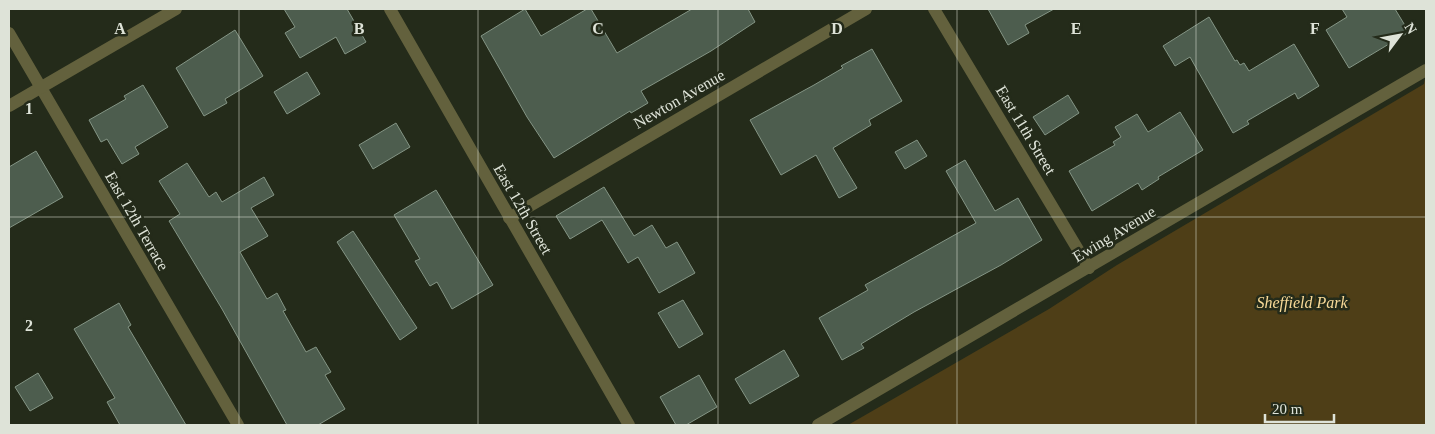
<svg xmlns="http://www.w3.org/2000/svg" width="1435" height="434" viewBox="0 0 1435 434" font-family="Georgia,serif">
	<rect width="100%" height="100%" fill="#242b1a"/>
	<path fill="#4e3e17" d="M 1426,73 L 1426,425 L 848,425 L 1049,309 L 1117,265 L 1424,84 Z"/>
	<g fill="#4d5d4e" stroke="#849585">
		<path d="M 284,9 L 347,9 L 366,42 L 345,54 L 336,37 L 300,58 L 285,33 L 295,27 Z"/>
		<path d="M 525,9 L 541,36 L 587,9 L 591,9 L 617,53 L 692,9 L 748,9 L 755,22 L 711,51 L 641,91 L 648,103 L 631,113 L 630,111 L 554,158 L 527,117 L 481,36 Z"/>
		<path d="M 988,9 L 1054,9 L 1025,25 L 1029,33 L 1008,45 Z"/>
		<path d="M 1342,9 L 1395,9 L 1409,32 L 1349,68 L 1326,30 L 1347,17 Z"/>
		<path d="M 1209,17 L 1235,61 L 1237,60 L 1240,65 L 1244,63 L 1249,71 L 1294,44 L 1319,86 L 1298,99 L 1295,93 L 1247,121 L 1249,124 L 1233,133 L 1190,57 L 1175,66 L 1163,46 Z"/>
		<path d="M 235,30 L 263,76 L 225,99 L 227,103 L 204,116 L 176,68 Z"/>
		<path d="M 872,49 L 902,101 L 869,120 L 871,125 L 833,148 L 857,188 L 839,198 L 816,155 L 781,175 L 750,120 L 814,85 L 843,68 L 841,66 Z"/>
		<path d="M 307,72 L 320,94 L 287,114 L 274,92 Z"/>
		<path d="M 143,85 L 168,127 L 135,147 L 139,154 L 122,164 L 107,139 L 101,142 L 89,120 L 126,99 L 124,96 Z"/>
		<path d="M 1068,95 L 1079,113 L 1045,135 L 1033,117 Z"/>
		<path d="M 1180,112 L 1203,150 L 1158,177 L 1159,179 L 1142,190 L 1138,183 L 1092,211 L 1069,171 L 1115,145 L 1113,142 L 1121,137 L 1115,127 L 1137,114 L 1148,132 Z"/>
		<path d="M 396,123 L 410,147 L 373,169 L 359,145 Z"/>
		<path d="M 917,140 L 927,156 L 905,169 L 895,152 Z"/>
		<path d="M 36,151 L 63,197 L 9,228 L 9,167 Z"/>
		<path d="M 965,160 L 995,211 L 1018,198 L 1042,240 L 1001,265 L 914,312 L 861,344 L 864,348 L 842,360 L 819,318 L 868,290 L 865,285 L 976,223 L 946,171 Z"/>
		<path d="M 187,163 L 209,197 L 216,192 L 222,202 L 264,177 L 274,195 L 251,208 L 268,236 L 240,252 L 267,299 L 277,293 L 286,310 L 283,311 L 306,352 L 316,347 L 331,372 L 325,375 L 345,409 L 318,425 L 287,425 L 222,309 L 169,221 L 180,214 L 159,181 Z"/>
		<path d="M 604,187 L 634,236 L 652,225 L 666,248 L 677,242 L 695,273 L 659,293 L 638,257 L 628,263 L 602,220 L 570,239 L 556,216 Z"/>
		<path d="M 436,190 L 493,285 L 452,309 L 437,282 L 430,286 L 415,261 L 420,259 L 394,215 Z"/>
		<path d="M 353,231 L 417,328 L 400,340 L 337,242 Z"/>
		<path d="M 683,300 L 703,334 L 679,348 L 658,313 Z"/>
		<path d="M 119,303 L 131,325 L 128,327 L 186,425 L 120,425 L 107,402 L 115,398 L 74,329 Z"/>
		<path d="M 784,350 L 799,376 L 750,404 L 735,379 Z"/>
		<path d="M 38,373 L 53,398 L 30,411 L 15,387 Z"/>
		<path d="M 699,375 L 717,407 L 686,425 L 676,425 L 660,397 Z"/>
	</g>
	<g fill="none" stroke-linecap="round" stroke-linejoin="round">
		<g stroke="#63613d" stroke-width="12">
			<path d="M 390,9 L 629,425"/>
			<path d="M 934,9 L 1089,268"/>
			<path d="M 9,33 L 238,425"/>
			<path d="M 9,106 L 176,9"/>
			<path d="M 509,218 L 866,9"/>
			<path d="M 818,425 L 1426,70"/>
		</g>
	</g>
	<path fill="none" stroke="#dee3d8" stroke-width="1" stroke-opacity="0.55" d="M 239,9 L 239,425M 478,9 L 478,425M 718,9 L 718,425M 957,9 L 957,425M 1196,9 L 1196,425M 9,217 L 1426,217"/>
	<g text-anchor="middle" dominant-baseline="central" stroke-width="5" stroke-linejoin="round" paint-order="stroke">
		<g font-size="16" fill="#dee3d8" stroke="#242b1a">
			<text transform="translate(679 99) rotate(-30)">Newton Avenue</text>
			<text transform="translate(1026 130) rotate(59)">East 11th Street</text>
			<text transform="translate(523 209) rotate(60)">East 12th Street</text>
			<text transform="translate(137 221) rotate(60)">East 12th Terrace</text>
			<text transform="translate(1114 234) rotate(-31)">Ewing Avenue</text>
		</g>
		<g font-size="16" font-style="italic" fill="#f8da98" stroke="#242b1a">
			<text x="1302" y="302">Sheffield Park</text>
		</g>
	</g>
	<g font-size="16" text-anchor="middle" font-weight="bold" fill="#dee3d8" stroke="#242b1a" stroke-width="5" stroke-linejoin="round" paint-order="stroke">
		<text x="120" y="34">A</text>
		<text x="359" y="34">B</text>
		<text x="598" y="34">C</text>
		<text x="837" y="34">D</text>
		<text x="1076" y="34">E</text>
		<text x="1315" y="34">F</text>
		<text x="29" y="114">1</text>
		<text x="29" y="331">2</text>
	</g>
	<rect width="1435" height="434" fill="none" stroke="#dee3d8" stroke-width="20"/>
	<g transform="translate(1400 35) rotate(58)" stroke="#242b1a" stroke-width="4" paint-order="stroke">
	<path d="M0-4L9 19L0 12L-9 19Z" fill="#dee3d8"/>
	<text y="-8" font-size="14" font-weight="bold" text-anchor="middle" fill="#dee3d8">N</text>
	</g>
	<path d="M1265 414v8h69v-8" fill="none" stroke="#dee3d8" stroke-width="2.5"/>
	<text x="1272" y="414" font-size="15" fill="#dee3d8" stroke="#242b1a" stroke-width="4" paint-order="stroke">20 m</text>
</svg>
